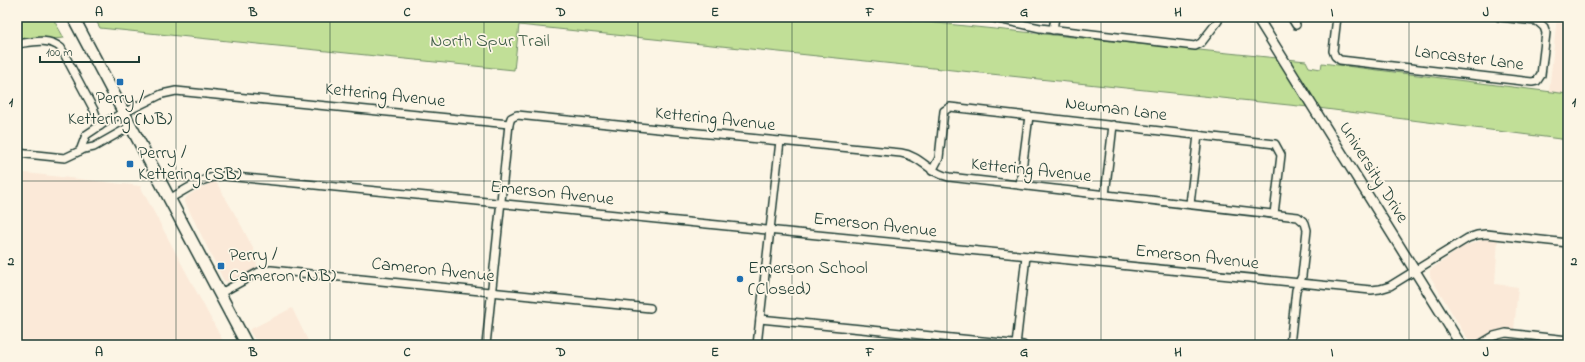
<svg xmlns="http://www.w3.org/2000/svg" width="1585" height="362" viewBox="0 0 1585 362" font-family="'Indie Flower',sans-serif">
	<rect width="100%" height="100%" fill="#fcf5e5"/>
	<filter id="ink" filterUnits="userSpaceOnUse"><feTurbulence type="fractalNoise" baseFrequency=".025" numOctaves="2"/><feDisplacementMap in="SourceGraphic" scale="8" xChannelSelector="R" yChannelSelector="G"/><feConvolveMatrix kernelMatrix="1 2 1 2 8 2 1 2 1" color-interpolation-filters="sRGB"/></filter>
	<g filter="url(#ink)">
		<g fill="#fbe9d8">
			<path d="M 1557,17 L 1568,17 L 1568,94 L 1549,92 Z"/>
			<path d="M 17,172 L 140,186 L 225,345 L 17,345 Z"/>
			<path d="M 215,180 L 240,223 L 256,254 L 257,269 L 229,282 L 224,281 L 184,200 L 189,195 Z"/>
			<path d="M 1484,239 L 1498,239 L 1495,284 L 1518,287 L 1514,330 L 1499,330 L 1474,342 L 1469,340 L 1462,330 L 1430,276 L 1430,270 L 1463,247 Z"/>
			<path d="M 292,308 L 310,345 L 258,345 L 249,330 Z"/>
			<path d="M 1498,339 L 1515,339 L 1557,345 L 1487,345 Z"/>
		</g>
		<g fill="#c1df97" stroke="#708e66">
			<path d="M 17,17 L 52,17 L 64,38 L 17,42 Z"/>
			<path d="M 94,17 L 878,17 L 1306,61 L 1309,67 L 1321,69 L 1322,63 L 1568,94 L 1568,140 L 1318,108 L 519,25 L 514,70 L 100,28 Z"/>
		</g>
		<g fill="none" stroke-linecap="round" stroke-linejoin="round">
			<defs>
				<g id="street">
					<path d="M 989,17 L 1040,28 L 1195,46 L 1201,43 L 1218,21 L 1219,17"/>
					<path d="M 1291,17 L 1296,25"/>
					<path d="M 1337,17 L 1333,51 L 1335,56 L 1340,60 L 1532,82 L 1537,81 L 1541,75 L 1546,33 L 1544,27 L 1537,21 L 1499,17"/>
					<path d="M 1053,30 L 1055,17"/>
					<path d="M 17,44 C 32,42 48,37 61,48 L 94,110 L 100,126"/>
					<path d="M 80,151 L 86,135 L 107,121 L 162,94 L 176,91 L 509,124"/>
					<path d="M 17,153 L 65,158 L 84,149 L 94,147 L 131,126"/>
					<path d="M 932,171 L 939,158 L 944,111 L 950,107 L 1275,144 L 1281,155 L 1274,214"/>
					<path d="M 1020,185 L 1029,116"/>
					<path d="M 1105,195 L 1113,125"/>
					<path d="M 169,199 C 186,190 205,175 225,176 L 1371,290 L 1380,289 L 1390,286 L 1468,238 L 1477,235 L 1486,234 L 1568,243"/>
					<path d="M 1190,204 L 1198,135"/>
					<path d="M 219,294 L 259,272 L 271,270 L 650,308"/>
					<path d="M 760,319 L 1023,345"/>
					<path d="M 486,345 L 509,124 L 511,118 L 517,115 L 901,153 C 921,156 929,173 949,177 L 1298,217 L 1305,223 L 1307,230 L 1302,276 L 1296,290 L 1290,345"/>
					<path d="M 757,345 L 780,141"/>
					<path d="M 1016,345 L 1026,256"/>
					<path d="M 1479,345 L 1494,336 L 1506,333 L 1568,340"/>
				</g>
				<path id="secondary" d="M 1257,17 L 1461,345"/>
				<path id="primary" d="M 73,17 L 247,345"/>
			</defs>
			<use href="#street" stroke="#1f3d34" stroke-width="10"/>
			<use href="#secondary" stroke="#1f3d34" stroke-width="12"/>
			<use href="#primary" stroke="#1f3d34" stroke-width="14"/>
			<use href="#street" stroke="#fcf5e5" stroke-width="7"/>
			<use href="#secondary" stroke="#fcf5e5" stroke-width="9"/>
			<use href="#primary" stroke="#fcf5e5" stroke-width="11"/>
		</g>
	</g>
	<path fill="none" stroke="#1f3d34" stroke-width="1" stroke-opacity="0.55" d="M 176,17 L 176,345M 330,17 L 330,345M 484,17 L 484,345M 638,17 L 638,345M 792,17 L 792,345M 947,17 L 947,345M 1101,17 L 1101,345M 1255,17 L 1255,345M 1409,17 L 1409,345M 17,181 L 1568,181"/>
	<g fill="#1f6fb2" stroke="#fcf5e5" stroke-width="1.5">
		<rect x="116" y="78" width="8" height="8" rx="2"/>
		<rect x="126" y="160" width="8" height="8" rx="2"/>
		<rect x="217" y="262" width="8" height="8" rx="2"/>
		<circle cx="740" cy="279" r="4"/>
	</g>
	<g text-anchor="middle" dominant-baseline="central" stroke-width="3.5" stroke-linejoin="round" paint-order="stroke">
		<g font-size="18" fill="#3f5d48" stroke="#fcf5e5">
			<text x="490" y="42">North Spur Trail</text>
		</g>
		<g font-size="18" fill="#1f3d34" stroke="#fcf5e5">
			<text transform="translate(1469 59) rotate(7)">Lancaster Lane</text>
			<text transform="translate(385 96) rotate(6)">Kettering Avenue</text>
			<text transform="translate(1116 110) rotate(7)">Newman Lane</text>
			<text transform="translate(715 120) rotate(6)">Kettering Avenue</text>
			<text transform="translate(1031 171) rotate(6)">Kettering Avenue</text>
			<text transform="translate(1373 173) rotate(58)">University Drive</text>
			<text transform="translate(552 194) rotate(6)">Emerson Avenue</text>
			<text transform="translate(875 226) rotate(6)">Emerson Avenue</text>
			<text transform="translate(1197 258) rotate(6)">Emerson Avenue</text>
			<text transform="translate(433 271) rotate(6)">Cameron Avenue</text>
		</g>
		<g font-size="18" fill="#1f3d34" stroke="#fcf5e5" text-anchor="start">
			<text x="120" y="99" text-anchor="middle">Perry /<tspan x="120" dy="21">Kettering (NB)</tspan></text>
			<text x="138" y="154">Perry /<tspan x="138" dy="21">Kettering (SB)</tspan></text>
			<text x="229" y="256">Perry /<tspan x="229" dy="21">Cameron (NB)</tspan></text>
			<text x="748" y="269">Emerson School<tspan x="748" dy="21">(Closed)</tspan></text>
		</g>
	</g>
	<rect width="1585" height="362" fill="none" stroke="#fcf5e5" stroke-width="44"/>
	<path d="M40 56v6h99v-6" fill="none" stroke="#1f3d34" stroke-width="2"/>
	<text x="46" y="56" font-size="12" fill="#1f3d34" stroke="#fcf5e5" stroke-width="3" paint-order="stroke">100 m</text>
	<rect x="22" y="22" width="1541" height="318" fill="none" stroke="#1f3d34" stroke-width="1.5"/>
	<g font-size="13" text-anchor="middle" font-weight="bold" fill="#1f3d34">
		<text x="99" y="16">A</text>
		<text x="253" y="16">B</text>
		<text x="407" y="16">C</text>
		<text x="561" y="16">D</text>
		<text x="715" y="16">E</text>
		<text x="870" y="16">F</text>
		<text x="1024" y="16">G</text>
		<text x="1178" y="16">H</text>
		<text x="1332" y="16">I</text>
		<text x="1486" y="16">J</text>
		<text x="11" y="106">1</text>
		<text x="1574" y="106">1</text>
		<text x="11" y="265">2</text>
		<text x="1574" y="265">2</text>
		<text x="99" y="356">A</text>
		<text x="253" y="356">B</text>
		<text x="407" y="356">C</text>
		<text x="561" y="356">D</text>
		<text x="715" y="356">E</text>
		<text x="870" y="356">F</text>
		<text x="1024" y="356">G</text>
		<text x="1178" y="356">H</text>
		<text x="1332" y="356">I</text>
		<text x="1486" y="356">J</text>
	</g>
</svg>
